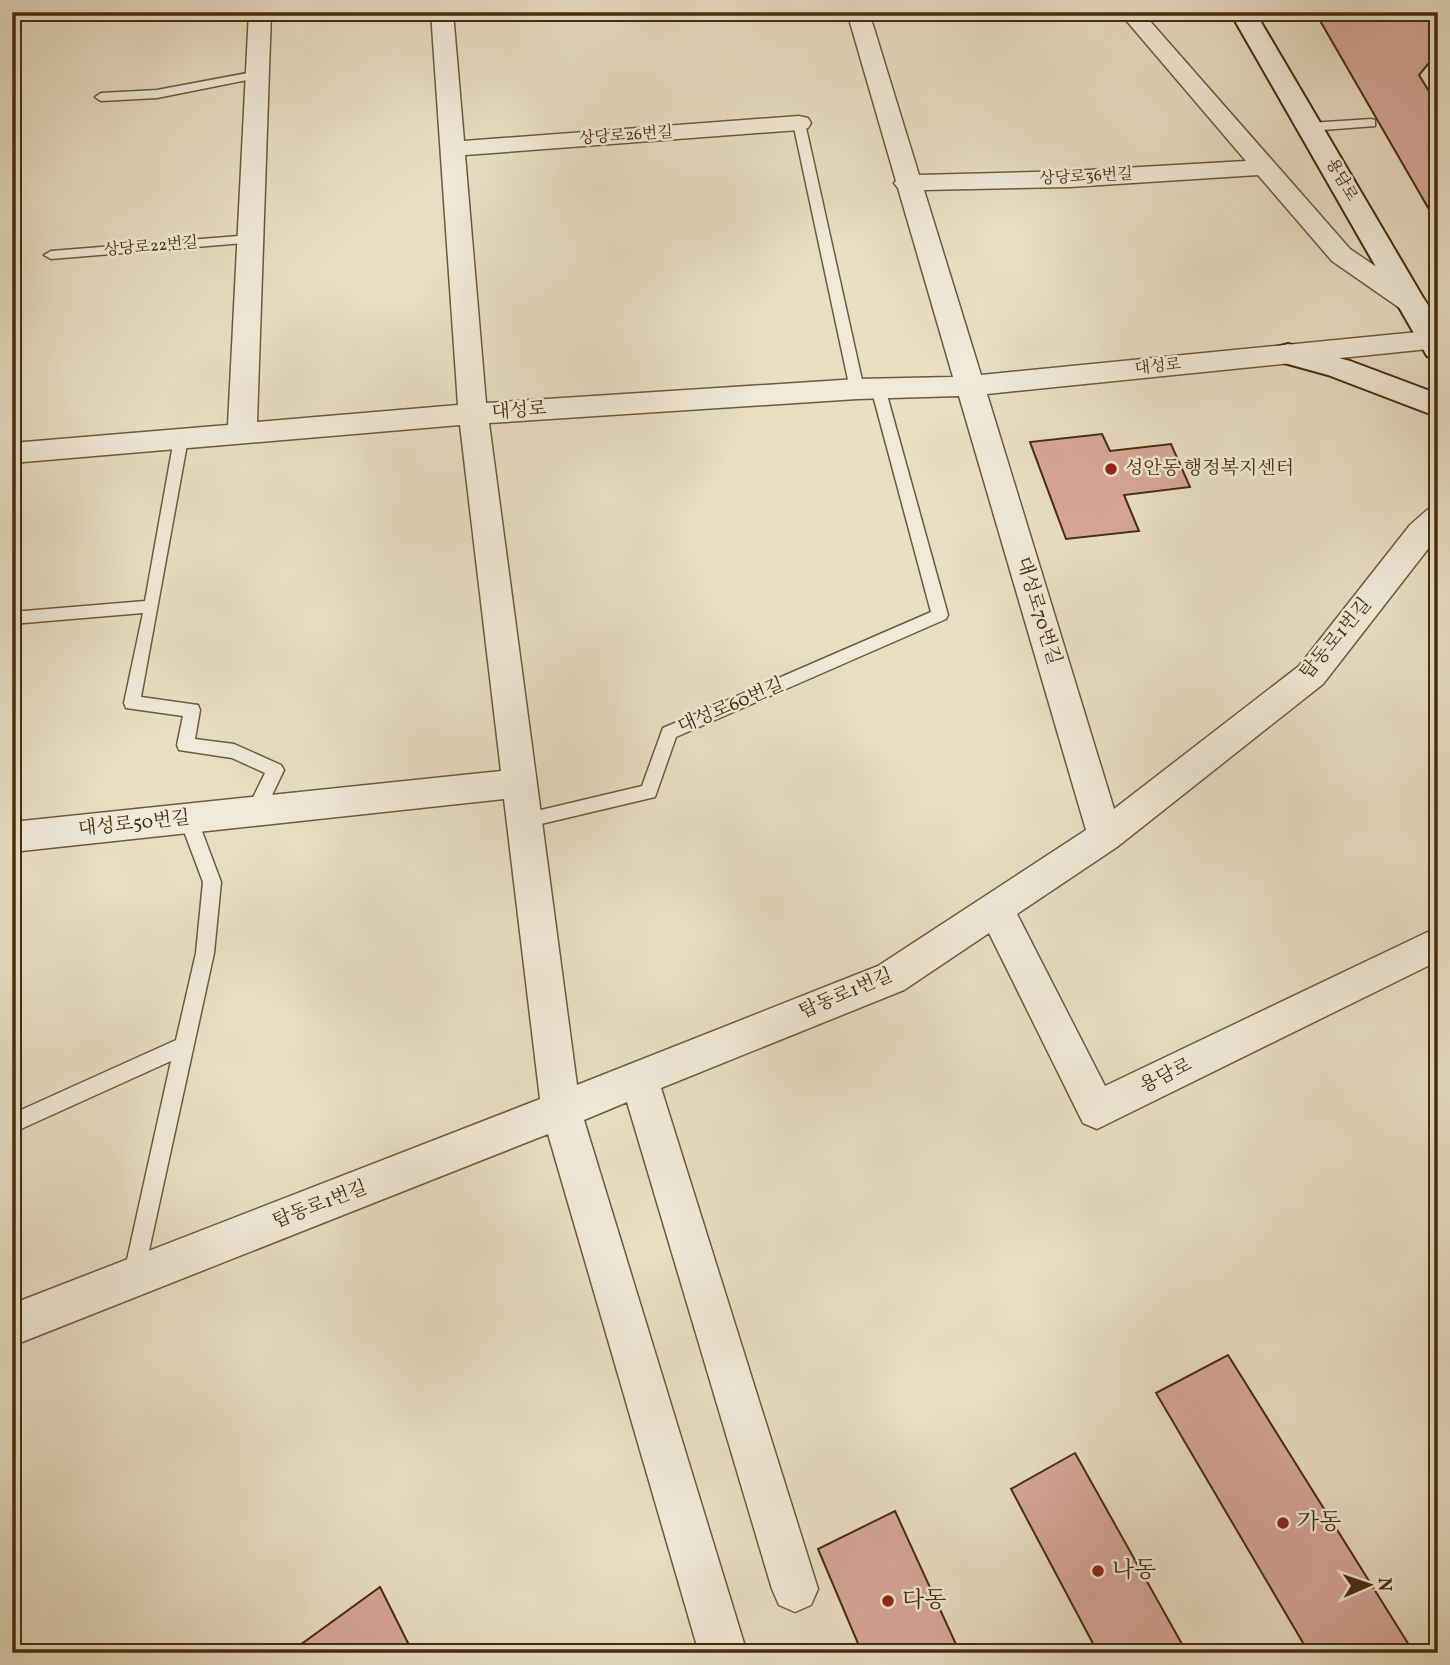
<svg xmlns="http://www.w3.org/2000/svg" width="1450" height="1665" viewBox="0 0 1450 1665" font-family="Vollkorn,'Noto Serif KR',serif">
	<rect width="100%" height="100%" fill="#e9dfc5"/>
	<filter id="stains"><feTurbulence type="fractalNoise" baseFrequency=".00286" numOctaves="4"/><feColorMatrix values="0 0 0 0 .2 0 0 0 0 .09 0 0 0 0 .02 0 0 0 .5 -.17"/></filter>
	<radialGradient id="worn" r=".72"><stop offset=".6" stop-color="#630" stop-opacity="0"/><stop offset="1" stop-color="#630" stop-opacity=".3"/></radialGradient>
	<g fill="#d8a79a" stroke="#462d0c" stroke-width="2">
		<path d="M 1315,12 L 1438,12 L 1438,52 L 1419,75 L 1438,106 L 1438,225 Z"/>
		<path d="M 1102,434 L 1110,451 L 1171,444 L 1190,487 L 1124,495 L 1139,531 L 1066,539 L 1030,442 Z"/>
		<path d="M 1228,1355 L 1414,1653 L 1309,1653 L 1156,1393 Z"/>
		<path d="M 1075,1453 L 1187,1653 L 1098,1653 L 1011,1489 Z"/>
		<path d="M 895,1511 L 960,1653 L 862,1653 L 818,1549 Z"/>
		<path d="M 380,1587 L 413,1653 L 289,1653 Z"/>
	</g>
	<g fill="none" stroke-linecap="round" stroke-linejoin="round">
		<defs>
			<g id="service">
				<path d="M 258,71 L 264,75 L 262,77 L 157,98 L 101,101 L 95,97 L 101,93 L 157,90 Z"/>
				<path d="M 799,119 L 805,123 L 864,389 L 857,394 L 850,389 L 793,123 Z"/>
				<path d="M 1371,119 L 1375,120 L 1375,126 L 1310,131 L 1304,127 L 1310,123 Z"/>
				<path d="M 251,235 L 258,239 L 256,242 L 51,259 L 44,255 L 51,251 Z"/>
				<path d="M 878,383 L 885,388 L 948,615 L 946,619 L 676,737 L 655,797 L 524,828 L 518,826 L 515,821 L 518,816 L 524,814 L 642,786 L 663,728 L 931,612 L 871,388 Z"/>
				<path d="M 181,434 L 188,439 L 141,697 L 198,705 L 200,710 L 195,739 L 234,744 L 281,765 L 284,770 L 264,812 L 261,817 L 255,819 L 249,817 L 246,812 L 265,773 L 232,758 L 179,750 L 177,745 L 183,716 L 126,708 L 124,703 L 143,613 L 12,624 L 12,612 L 145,601 L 174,439 Z"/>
				<path d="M 188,811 L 194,813 L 197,818 L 221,882 L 214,953 L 143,1278 L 140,1285 L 133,1288 L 126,1285 L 123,1278 L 171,1061 L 12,1133 L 12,1114 L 176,1040 L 196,953 L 203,882 L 179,818 L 182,813 Z"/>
			</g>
			<path id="minor" d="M 249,12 L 271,12 L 257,422 L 458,405 L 431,12 L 453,12 L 464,141 L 799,116 L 808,118 L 811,123 L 808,128 L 799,130 L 465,155 L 486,403 L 857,379 L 953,377 L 898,188 L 894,183 L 896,181 L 847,12 L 869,12 L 919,175 L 1070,171 L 1246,161 L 1119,12 L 1142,12 L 1350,249 L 1424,299 L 1428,305 L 1424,311 L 1414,314 L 1404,311 L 1332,261 L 1258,175 L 1070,187 L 924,190 L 981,375 L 1438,330 L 1438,348 L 987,394 L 1114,809 L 1299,666 L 1410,525 L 1427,510 L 1438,507 L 1438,536 L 1323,684 L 1117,847 L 1017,914 L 1105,1086 L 1438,927 L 1438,961 L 1097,1129 L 1083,1123 L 989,933 L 904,990 L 661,1088 L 818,1589 L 811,1605 L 795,1612 L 779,1605 L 772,1589 L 627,1102 L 584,1120 L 747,1653 L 699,1653 L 548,1134 L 12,1346 L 12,1304 L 540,1099 L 504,799 L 12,852 L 12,822 L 501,771 L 460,425 L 12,463 L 12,443 L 228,425 ZM 959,396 L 1086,830 L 878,966 L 577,1085 L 489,423 L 857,399 Z"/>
			<g id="secondary">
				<path d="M 1230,12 L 1255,12 L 1438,323 L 1438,359 L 1427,356 L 1423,349 Z"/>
				<path d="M 1288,344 L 1350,361 L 1438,394 L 1438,417 L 1328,375 L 1277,361 L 1273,354 L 1277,347 Z"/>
			</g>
		</defs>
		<use href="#service" stroke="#6f5a3a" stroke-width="3"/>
		<use href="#minor" stroke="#6f5a3a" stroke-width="3"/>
		<use href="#secondary" stroke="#462d0c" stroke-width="4"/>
		<use href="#service" fill="#f1ead9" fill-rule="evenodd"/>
		<use href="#minor" fill="#f1ead9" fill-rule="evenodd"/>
		<use href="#secondary" fill="#f1ead9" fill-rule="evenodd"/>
	</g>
	<g fill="#8f2418" stroke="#f1ead9" stroke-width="2.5">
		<circle cx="1111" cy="469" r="7"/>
		<circle cx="1283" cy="1523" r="7"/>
		<circle cx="1098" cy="1571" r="7"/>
		<circle cx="888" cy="1601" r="7"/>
	</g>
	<g text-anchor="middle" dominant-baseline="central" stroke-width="5" stroke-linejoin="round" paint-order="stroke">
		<g font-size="16" fill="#462d0c" stroke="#f1ead9">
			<text transform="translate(626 136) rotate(-4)">상당로26번길</text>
			<text transform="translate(1086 177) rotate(-3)">상당로36번길</text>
			<text transform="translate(1341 180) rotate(60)">용담로</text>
			<text transform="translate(151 247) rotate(-5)">상당로22번길</text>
			<text transform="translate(1158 367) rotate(-6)">대성로</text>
		</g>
		<g font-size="19" fill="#462d0c" stroke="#f1ead9">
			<text transform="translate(519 411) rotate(-4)">대성로</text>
			<text transform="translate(1038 611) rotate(73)">대성로70번길</text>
			<text transform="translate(1336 639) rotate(-50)">탑동로1번길</text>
			<text transform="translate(731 706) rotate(-23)">대성로60번길</text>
			<text transform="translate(134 824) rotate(-6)">대성로50번길</text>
			<text transform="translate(846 994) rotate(-23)">탑동로1번길</text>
			<text transform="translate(1166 1076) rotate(-26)">용담로</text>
			<text transform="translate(320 1205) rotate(-21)">탑동로1번길</text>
		</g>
		<g font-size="19" fill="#462d0c" stroke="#f1ead9" text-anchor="start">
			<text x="1125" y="469">성안동 행정복지센터</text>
		</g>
		<g font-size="23" fill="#462d0c" stroke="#f1ead9" text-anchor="start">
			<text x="1297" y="1523">가동</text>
			<text x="1112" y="1571">나동</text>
			<text x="902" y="1601">다동</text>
		</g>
	</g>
	<rect width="1450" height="1665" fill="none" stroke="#e9dfc5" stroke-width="42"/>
	<rect x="14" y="14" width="1422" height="1637" fill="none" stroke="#462d0c" stroke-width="3.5"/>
	<rect x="21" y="21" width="1408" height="1623" fill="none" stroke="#462d0c" stroke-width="2"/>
	<g transform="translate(1369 1585) rotate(88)" stroke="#f1ead9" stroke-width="5" paint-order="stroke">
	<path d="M0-5L12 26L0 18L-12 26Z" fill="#462d0c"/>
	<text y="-10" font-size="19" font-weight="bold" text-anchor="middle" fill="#462d0c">N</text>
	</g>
	<rect width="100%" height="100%" filter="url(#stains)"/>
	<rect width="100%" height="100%" fill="url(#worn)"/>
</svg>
